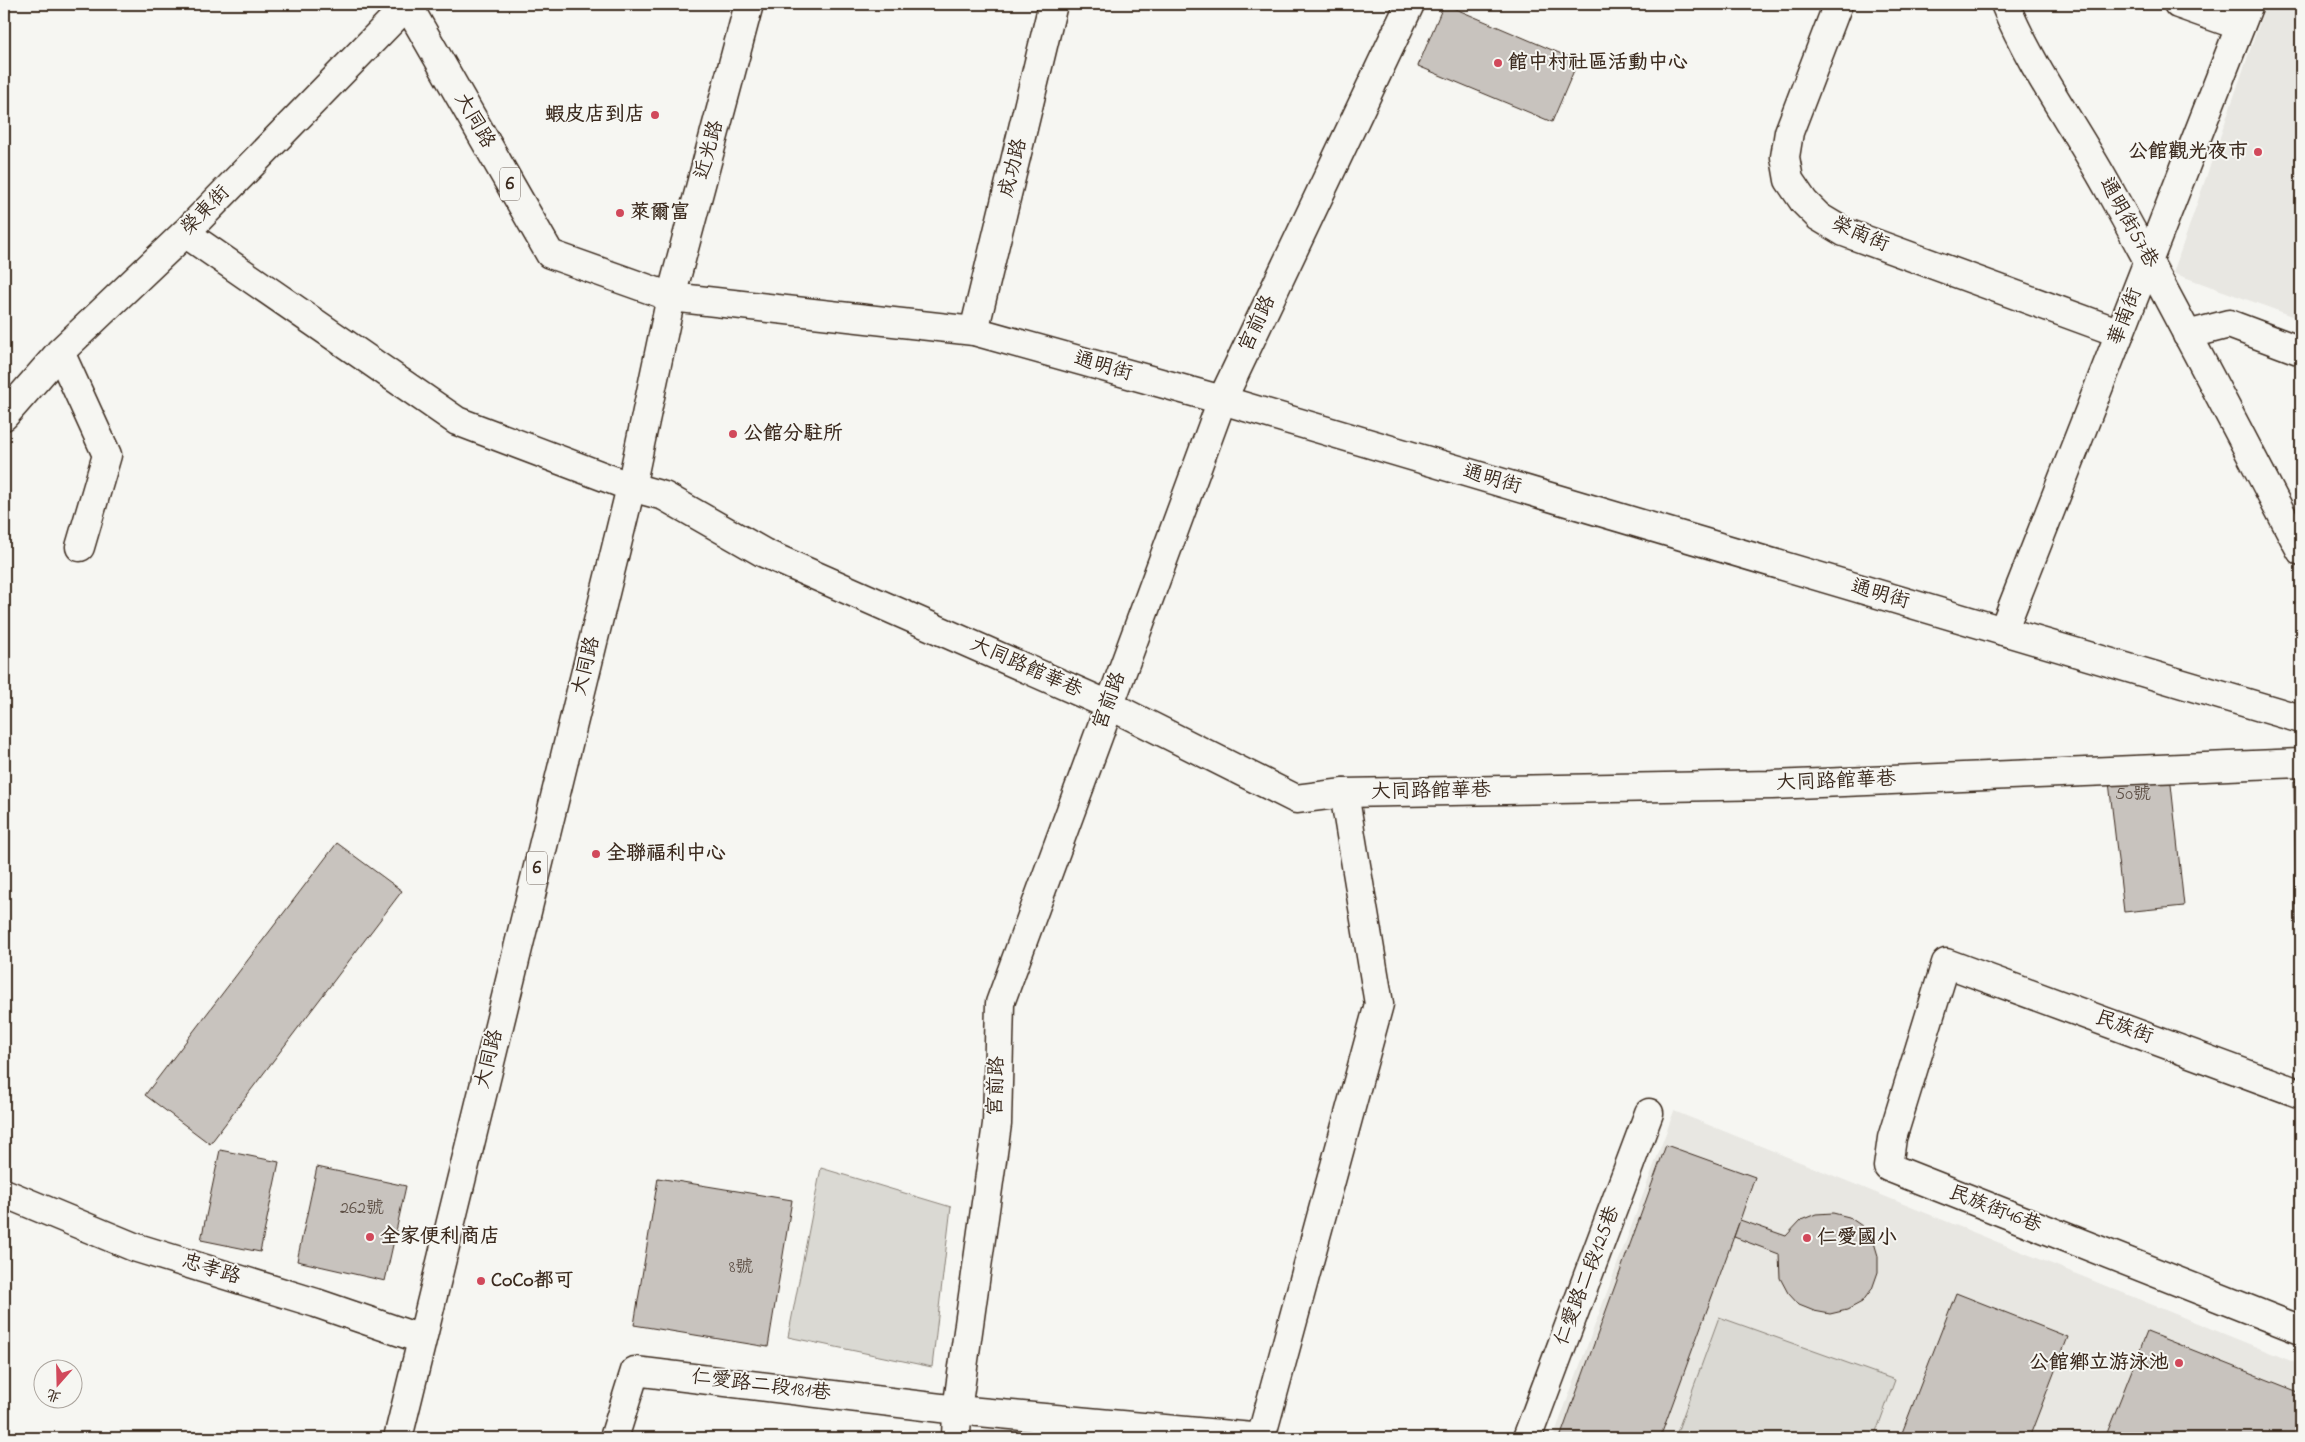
<svg xmlns="http://www.w3.org/2000/svg" width="2305" height="1442" viewBox="0 0 2305 1442" font-family="'Indie Flower','LXGW WenKai TC',sans-serif">
	<rect width="100%" height="100%" fill="#f6f6f2"/>
	<filter id="ink" filterUnits="userSpaceOnUse"><feTurbulence type="fractalNoise" baseFrequency=".02" numOctaves="2"/><feDisplacementMap in="SourceGraphic" scale="10" xChannelSelector="R" yChannelSelector="G"/><feConvolveMatrix kernelMatrix="1 2 1 2 8 2 1 2 1" color-interpolation-filters="sRGB"/></filter>
	<g filter="url(#ink)">
		<g fill="#e8e7e2">
			<path d="M 2266,4 L 2301,4 L 2301,319 L 2173,273 Z"/>
			<path d="M 1674,1111 L 2301,1365 L 2301,1438 L 1553,1438 Z"/>
		</g>
		<g fill="#dad9d3" stroke="#8a8278">
			<path d="M 821,1168 L 951,1207 L 932,1367 L 788,1337 Z"/>
			<path d="M 1719,1317 L 1895,1380 L 1874,1438 L 1675,1438 Z"/>
		</g>
		<g fill="#c8c3be" stroke="#3b2a1e">
			<path d="M 1444,4 L 1578,61 L 1552,122 L 1418,66 Z"/>
			<path d="M 2170,775 L 2184,906 L 2124,912 L 2109,782 Z"/>
			<path d="M 2294,781 L 2301,781 L 2301,924 L 2296,924 Z"/>
			<path d="M 337,843 L 402,891 L 210,1144 L 145,1095 Z"/>
			<path d="M 1666,1145 L 1755,1177 L 1740,1220 L 1660,1438 L 1560,1438 Z"/>
			<path d="M 220,1150 L 279,1162 L 260,1252 L 201,1240 Z"/>
			<path d="M 317,1167 L 406,1186 L 385,1281 L 297,1261 Z"/>
			<path d="M 658,1178 L 792,1200 L 768,1347 L 634,1325 Z"/>
			<path d="M 1833,1213 L 1849,1217 L 1862,1226 L 1873,1239 L 1878,1256 L 1878,1272 L 1872,1289 L 1862,1302 L 1847,1310 L 1830,1314 L 1814,1311 L 1799,1305 L 1788,1293 L 1780,1278 L 1779,1254 L 1734,1237 L 1740,1220 L 1786,1236 L 1801,1220 L 1816,1214 Z"/>
			<path d="M 1956,1293 L 2068,1337 L 2029,1438 L 1900,1438 Z"/>
			<path d="M 2147,1332 L 2301,1393 L 2301,1438 L 2105,1438 Z"/>
		</g>
		<g fill="none" stroke-linecap="round" stroke-linejoin="round">
			<defs>
				<g id="minor">
					<path d="M 749,4 L 671,297 L 974,331 L 1222,400 L 2301,719"/>
					<path d="M 1838,4 L 1789,132 L 1785,157 L 1789,180 L 1804,202 L 1819,217 L 1844,232 L 2120,333"/>
					<path d="M 2005,4 C 2032,70 2076,128 2110,191 C 2176,310 2238,431 2301,551"/>
					<path d="M 2178,4 L 2240,26"/>
					<path d="M 185,233 L 457,421 L 631,487 L 664,496 L 764,553 L 1109,705 L 1296,799 L 1344,793 L 1772,785 L 2301,763"/>
					<path d="M 974,331 L 1053,4"/>
					<path d="M 2187,335 L 2229,324 L 2301,351"/>
					<path d="M 60,352 L 107,455 L 80,547"/>
					<path d="M 4,416 L 60,352 L 185,233 L 407,5"/>
					<path d="M 2003,631 L 2249,4"/>
					<path d="M 2301,1094 L 1946,963 L 1892,1138 L 1888,1167 L 2301,1330"/>
					<path d="M 4,1193 L 134,1247 L 316,1303 L 421,1339"/>
					<path d="M 614,1438 L 635,1371 L 957,1410 L 1263,1438"/>
					<path d="M 956,1438 L 957,1410 L 997,1124 L 1000,1003 L 1222,400 L 1410,4"/>
					<path d="M 1261,1438 L 1379,1004 L 1344,793"/>
					<path d="M 1527,1438 L 1649,1113"/>
				</g>
				<path id="major" d="M 398,1438 L 631,487 L 671,297 L 550,254 L 407,4"/>
			</defs>
			<use href="#minor" stroke="#3b2a1e" stroke-width="31"/>
			<use href="#major" stroke="#3b2a1e" stroke-width="31"/>
			<use href="#minor" stroke="#f6f6f2" stroke-width="28"/>
			<use href="#major" stroke="#f6f6f2" stroke-width="28"/>
		</g>
	</g>
	<g fill="#d1495b" stroke="#f6f6f2" stroke-width="2">
		<circle cx="1498" cy="63" r="5"/>
		<circle cx="655" cy="115" r="5"/>
		<circle cx="2258" cy="152" r="5"/>
		<circle cx="620" cy="213" r="5"/>
		<circle cx="733" cy="434" r="5"/>
		<circle cx="596" cy="854" r="5"/>
		<circle cx="370" cy="1237" r="5"/>
		<circle cx="1807" cy="1238" r="5"/>
		<circle cx="481" cy="1281" r="5"/>
		<circle cx="2179" cy="1363" r="5"/>
	</g>
	<g text-anchor="middle" dominant-baseline="central" stroke-width="4" stroke-linejoin="round" paint-order="stroke">
		<g font-size="18" fill="#5e5046">
			<text x="2133" y="795">50號</text>
			<text x="362" y="1209">262號</text>
			<text x="741" y="1268">8號</text>
		</g>
		<g fill="#f6f6f2" stroke="#73675e" stroke-width="1">
			<rect x="500" y="167.5" width="20" height="33" rx="4"/>
			<rect x="527" y="851.5" width="20" height="33" rx="4"/>
		</g>
		<g font-size="19" font-weight="bold" fill="#3b2a1e">
			<text x="510" y="184">6</text>
			<text x="537" y="868">6</text>
		</g>
		<g font-size="20" font-weight="bold" fill="#3b2a1e" stroke="#f6f6f2" text-anchor="start">
			<text x="1508" y="63">館中村社區活動中心</text>
			<text x="645" y="115" text-anchor="end">蝦皮店到店</text>
			<text x="2248" y="152" text-anchor="end">公館觀光夜市</text>
			<text x="630" y="213">萊爾富</text>
			<text x="743" y="434">公館分駐所</text>
			<text x="606" y="854">全聯福利中心</text>
			<text x="380" y="1237">全家便利商店</text>
			<text x="1817" y="1238">仁愛國小</text>
			<text x="491" y="1281">CoCo都可</text>
			<text x="2169" y="1363" text-anchor="end">公館鄉立游泳池</text>
		</g>
		<g font-size="20" fill="#3b2a1e" stroke="#f6f6f2">
			<text transform="translate(474 121) rotate(60)">大同路</text>
			<text transform="translate(710 150) rotate(-75)">近光路</text>
			<text transform="translate(1014 168) rotate(-76)">成功路</text>
			<text transform="translate(206 211) rotate(-46)">榮東街</text>
			<text transform="translate(2128 223) rotate(61)">通明街57巷</text>
			<text transform="translate(1860 235) rotate(23)">榮南街</text>
			<text transform="translate(2126 317) rotate(-69)">華南街</text>
			<text transform="translate(1258 324) rotate(-65)">宮前路</text>
			<text transform="translate(1103 367) rotate(16)">通明街</text>
			<text transform="translate(1492 480) rotate(16)">通明街</text>
			<text transform="translate(1880 595) rotate(16)">通明街</text>
			<text transform="translate(587 666) rotate(-76)">大同路</text>
			<text transform="translate(1026 668) rotate(24)">大同路館華巷</text>
			<text transform="translate(1110 701) rotate(-70)">宮前路</text>
			<text transform="translate(1836 782) rotate(-2)">大同路館華巷</text>
			<text transform="translate(1431 792) rotate(-1)">大同路館華巷</text>
			<text transform="translate(2124 1028) rotate(20)">民族街</text>
			<text transform="translate(490 1059) rotate(-76)">大同路</text>
			<text transform="translate(997 1086) rotate(-88)">宮前路</text>
			<text transform="translate(1995 1210) rotate(21)">民族街46巷</text>
			<text transform="translate(211 1270) rotate(17)">忠孝路</text>
			<text transform="translate(1588 1276) rotate(-69)">仁愛路二段125巷</text>
			<text transform="translate(761 1386) rotate(7)">仁愛路二段181巷</text>
		</g>
	</g>
	<rect width="2305" height="1442" fill="none" stroke="#f6f6f2" stroke-width="20"/>
	<rect x="10" y="10" width="2285" height="1422" fill="none" stroke="#3b2a1e" stroke-width="2" filter="url(#ink)"/>
	<g transform="translate(58 1384) rotate(200)"><circle r="24" fill="#f6f6f2" stroke="#aba49d"/>
	<path d="M0-4L9 19L0 12L-9 19Z" fill="#d1495b"/>
	<text y="-8" font-size="14" font-weight="bold" text-anchor="middle" fill="#3b2a1e">北</text>
	</g>
</svg>
